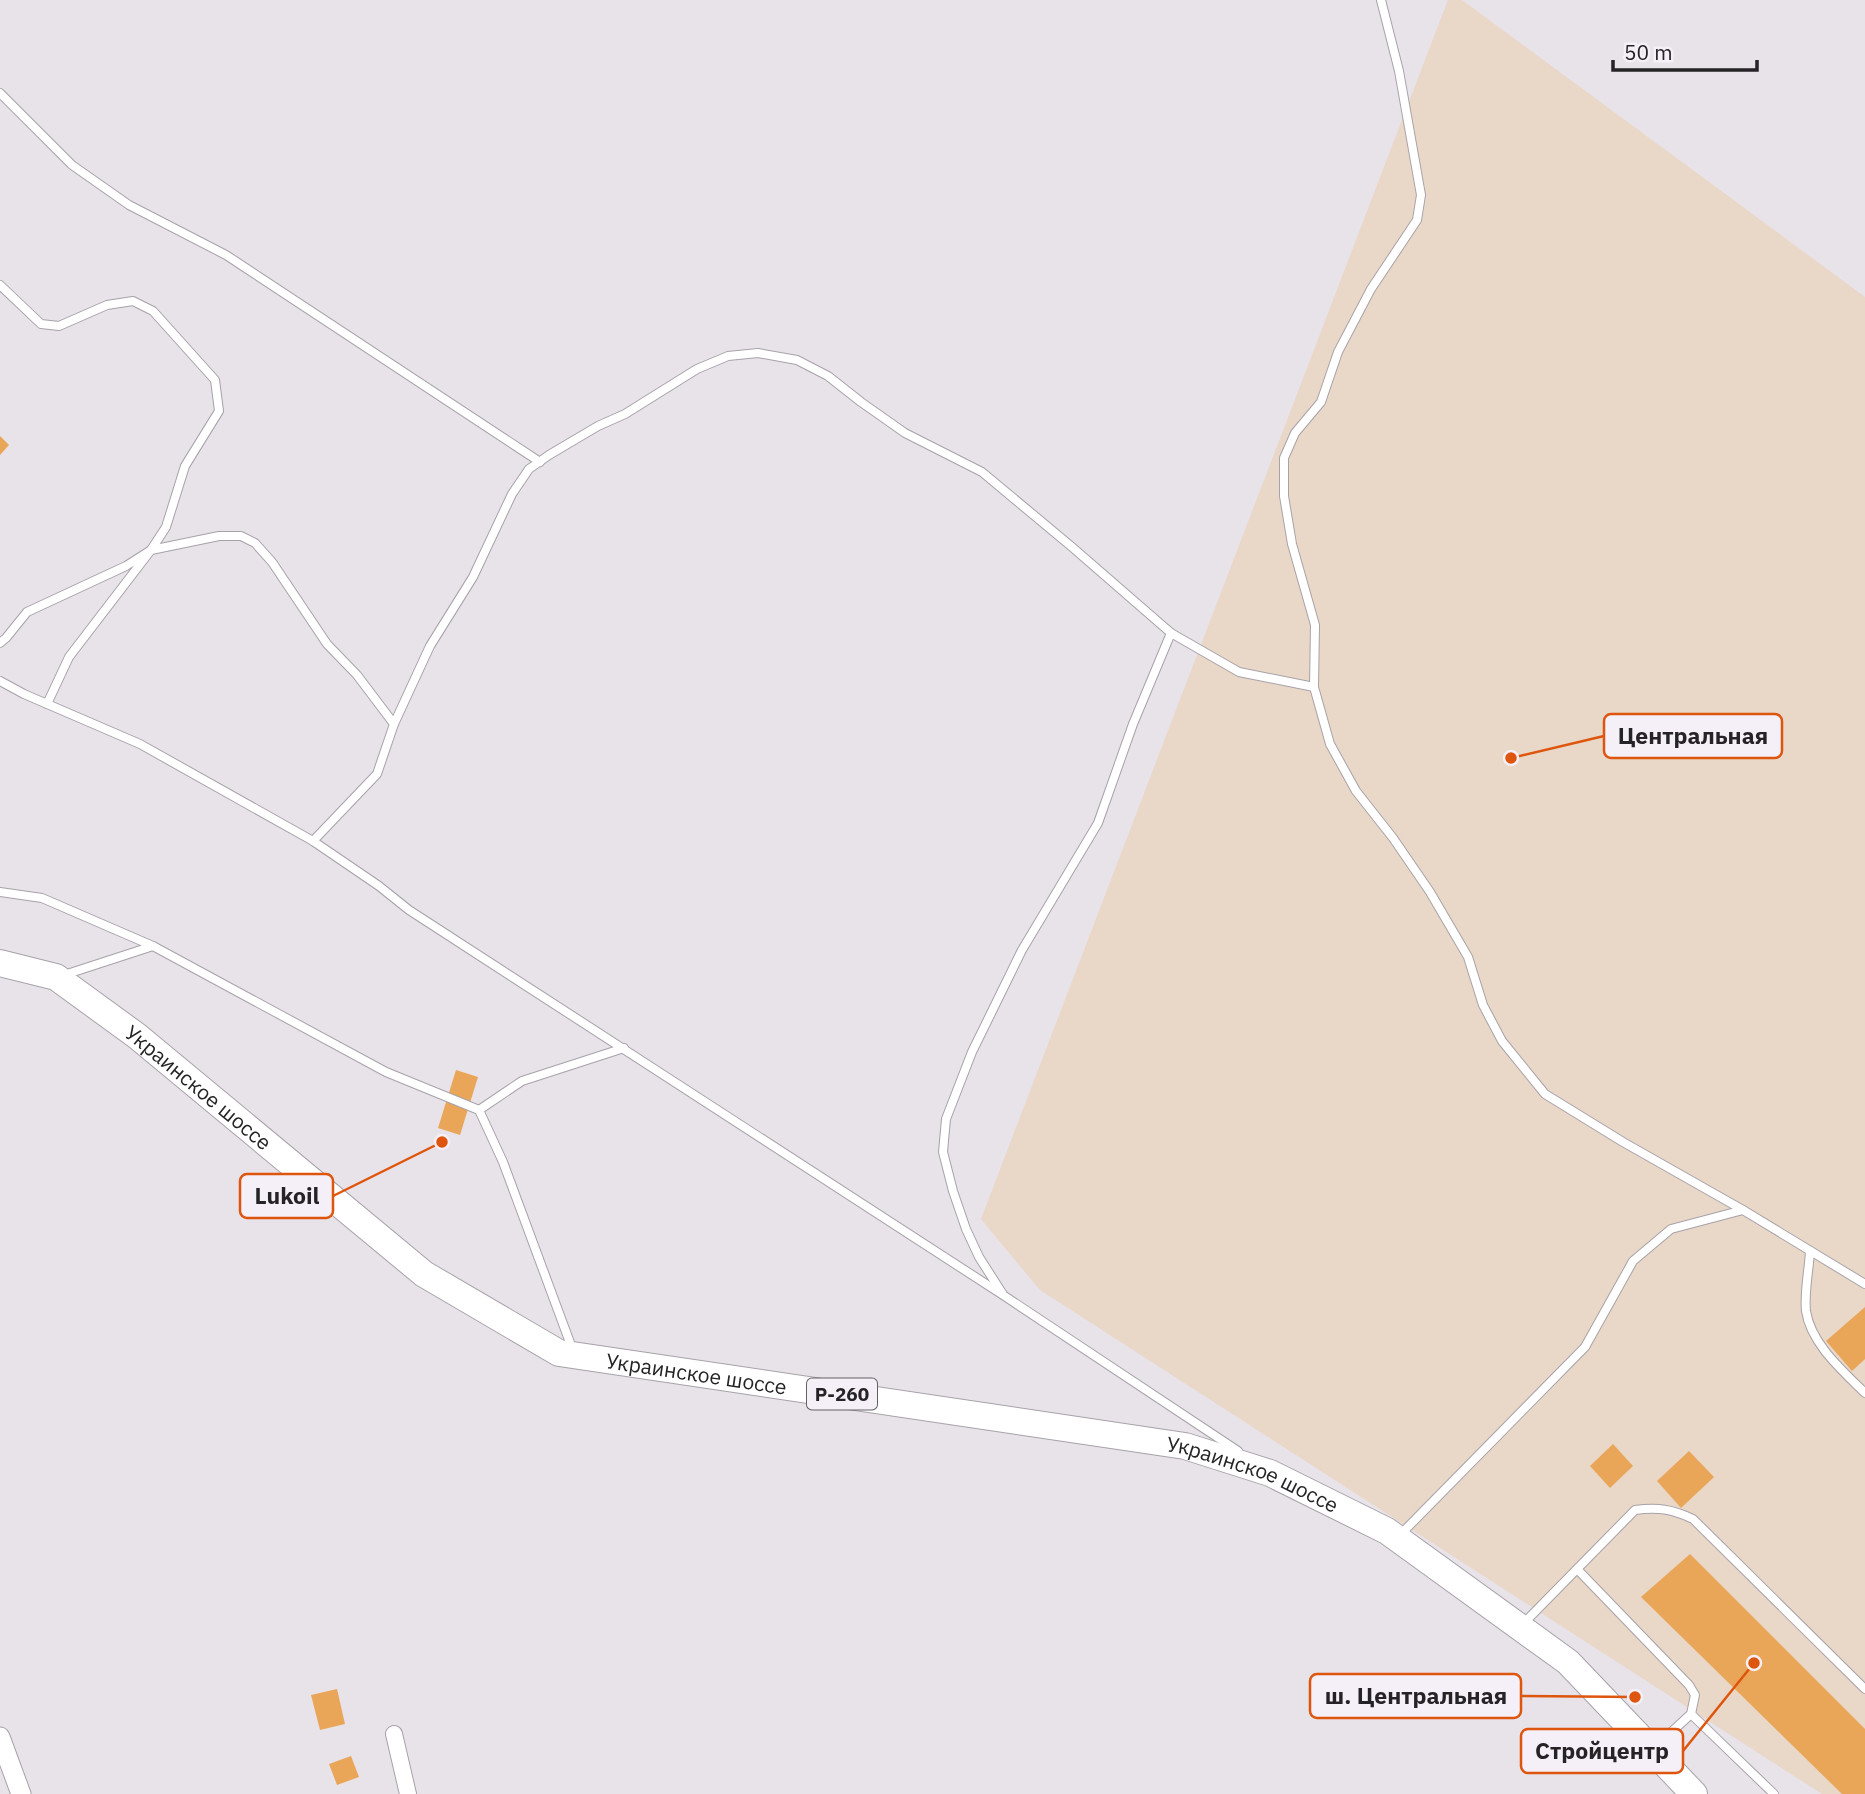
<svg xmlns="http://www.w3.org/2000/svg" width="1865" height="1794" viewBox="0 0 1865 1794" font-family="'IBM Plex Sans',sans-serif">
	<rect width="100%" height="100%" fill="#e8e2e9"/>
	<path fill="#e9d7c7" d="M 1448,0 L 1462,0 L 1865,297 L 1865,1794 L 1822,1794 L 1040,1290 L 981,1219 Z"/>
	<g fill="#eaa658">
		<path d="M 0,436 L 9,445 L 0,455 Z"/>
		<path d="M 456,1070 L 478,1077 L 460,1135 L 438,1128 Z"/>
		<path d="M 1865,1307 L 1865,1359 L 1852,1371 L 1826,1341 Z"/>
		<path d="M 1613,1444 L 1633,1466 L 1610,1488 L 1590,1466 Z"/>
		<path d="M 1689,1451 L 1714,1477 L 1681,1508 L 1657,1481 Z"/>
		<path d="M 1690,1554 L 1865,1729 L 1865,1794 L 1842,1794 L 1641,1597 Z"/>
		<path d="M 337,1689 L 345,1724 L 320,1730 L 311,1695 Z"/>
		<path d="M 351,1756 L 359,1777 L 337,1785 L 329,1764 Z"/>
	</g>
	<g fill="none" stroke-linecap="round" stroke-linejoin="round">
		<defs>
			<g id="service">
				<path d="M 0,93 L 72,165 L 129,205 L 226,255 L 540,462"/>
				<path d="M 0,285 L 41,324 L 59,326 L 107,305 L 133,301 L 153,311 L 215,380 L 219,411 L 185,466 L 166,527 L 151,550 L 126,566 L 27,612 L 6,638 L 0,643"/>
				<path d="M 0,681 L 24,694 L 140,744 L 313,841 L 379,886 L 409,910 L 1003,1295 L 1238,1451"/>
				<path d="M 1314,687 L 1330,744 L 1356,791 L 1393,838 L 1430,892 L 1468,957 L 1483,1005 L 1502,1041 L 1545,1094 L 1623,1142 L 1743,1210"/>
				<path d="M 47,704 L 69,657 L 151,550 L 219,536 L 241,536 L 255,543 L 272,562 L 327,644 L 357,675 L 394,724 L 430,646 L 473,577 L 512,494 L 529,469 L 549,455 L 598,426 L 625,414 L 697,369 L 728,356 L 758,353 L 797,360 L 828,376 L 861,402 L 905,433 L 982,472 L 1072,547 L 1171,633 L 1239,672 L 1314,687 L 1315,625 L 1292,544 L 1284,496 L 1284,458 L 1295,433 L 1321,402 L 1338,352 L 1371,289 L 1417,220 L 1421,195 L 1399,71 L 1381,0"/>
				<path d="M 313,841 L 377,774 L 394,724"/>
				<path d="M 0,892 L 42,898 L 153,946"/>
				<path d="M 64,975 L 153,946 L 386,1072 L 479,1110 L 503,1162 L 572,1348"/>
				<path d="M 479,1110 L 522,1081 L 624,1048"/>
				<path d="M 1810,1251 C 1809,1270 1804,1292 1806,1311 C 1811,1344 1843,1371 1865,1393"/>
				<path d="M 1002,1293 L 979,1257 L 966,1229 L 953,1191 L 943,1152 L 946,1119 L 972,1052 L 1022,950 L 1098,823 L 1133,724 L 1171,633"/>
				<path d="M 1399,1536 L 1585,1347 L 1633,1261 L 1671,1229 L 1743,1210 L 1865,1284"/>
				<path d="M 1577,1569 L 1689,1685 L 1695,1695 L 1691,1714 L 1655,1747"/>
				<path d="M 1523,1624 L 1635,1510 C 1658,1507 1672,1509 1693,1519 L 1865,1689"/>
				<path d="M 1691,1714 L 1774,1794"/>
			</g>
			<path id="minor" d="M 394,1734 L 408,1794"/>
			<path id="tertiary" d="M 0,1737 L 21,1794"/>
			<g id="trunk">
				<path id="s1" d="M 0,963 L 56,977 L 137,1036 L 424,1274 L 559,1353 L 1185,1446 L 1270,1473 L 1387,1531 L 1568,1662 L 1694,1794"/>
			</g>
		</defs>
		<use href="#service" stroke="#a7a2a9" stroke-width="10"/>
		<use href="#minor" stroke="#a7a2a9" stroke-width="18"/>
		<use href="#tertiary" stroke="#a7a2a9" stroke-width="21"/>
		<use href="#trunk" stroke="#a7a2a9" stroke-width="28"/>
		<use href="#service" stroke="#fff" stroke-width="8"/>
		<use href="#minor" stroke="#fff" stroke-width="16"/>
		<use href="#tertiary" stroke="#fff" stroke-width="19"/>
		<use href="#trunk" stroke="#fff" stroke-width="26"/>
	</g>
	<g text-anchor="middle" dominant-baseline="central" stroke-width="5" stroke-linejoin="round" paint-order="stroke">
		<rect fill="#f5eff7" stroke="#636064" stroke-width="2" x="807" y="1378.5" width="70" height="31" rx="5"/>
		<g font-size="19" font-weight="bold" fill="#252325">
			<text x="842" y="1394">Р-260</text>
		</g>
		<g font-size="21" fill="#252325" stroke="#f5eff7">
			<text stroke="none"><textPath href="#s1" startOffset="238">Украинское шоссе</textPath></text>
			<text stroke="none"><textPath href="#s1" startOffset="826">Украинское шоссе</textPath></text>
			<text stroke="none"><textPath href="#s1" startOffset="1393">Украинское шоссе</textPath></text>
		</g>
	</g>
	<path fill="none" stroke="#de560d" stroke-width="2.5" d="M1511 758L1604 736M442 1142L333 1196M1635 1697L1521 1696M1754 1663L1683 1751"/>
	<g fill="#de560d" stroke="#f5eff7" stroke-width="2.5">
		<circle cx="1511" cy="758" r="7"/>
		<circle cx="442" cy="1142" r="7"/>
		<circle cx="1635" cy="1697" r="7"/>
		<circle cx="1754" cy="1663" r="7"/>
	</g>
	<g fill="#f5eff7" stroke="#de560d" stroke-width="2.5">
		<rect x="1604" y="714" width="178" height="44" rx="7"/>
		<rect x="240" y="1174" width="93" height="44" rx="7"/>
		<rect x="1310" y="1674" width="211" height="44" rx="7"/>
		<rect x="1521" y="1729" width="162" height="44" rx="7"/>
	</g>
	<g font-size="23" text-anchor="middle" font-weight="bold" fill="#252325">
		<text x="1693" y="744">Центральная</text>
		<text x="287" y="1204">Lukoil</text>
		<text x="1416" y="1704">ш. Центральная</text>
		<text x="1602" y="1759">Стройцентр</text>
	</g>
	<path d="M1613 60v10h144v-10" fill="none" stroke="#252325" stroke-width="3.5"/>
	<text x="1624" y="60" font-size="21" fill="#252325" stroke="#f5eff7" stroke-width="5" paint-order="stroke">50 m</text>
</svg>
